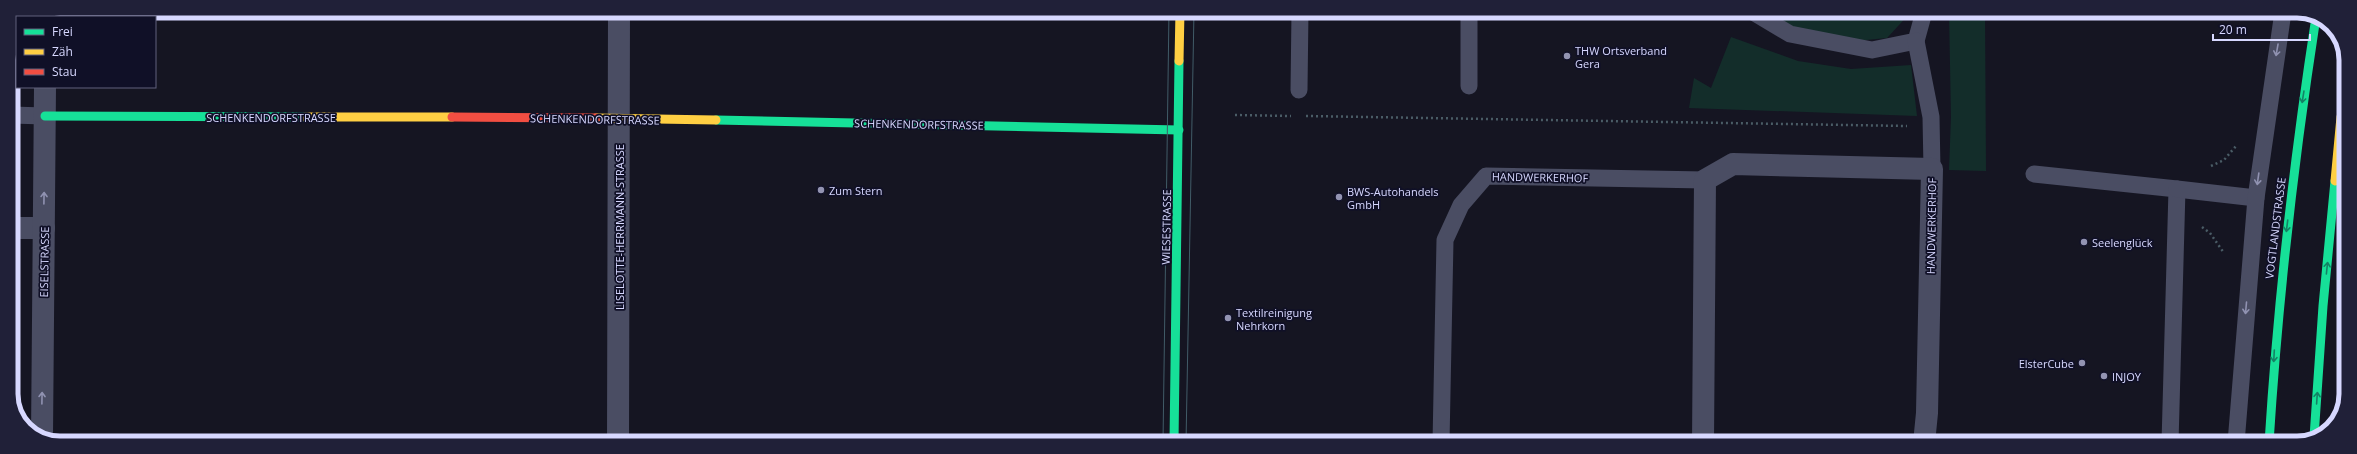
<svg xmlns="http://www.w3.org/2000/svg" width="2357" height="454" viewBox="0 0 2357 454" font-family="'Open Sans',sans-serif">
	<rect width="100%" height="100%" fill="#151522"/>
	<g fill="#132d2a">
		<path d="M 1780,12 L 1911,12 L 1887,38 L 1835,43 L 1784,31 Z"/>
		<path d="M 1949,12 L 1985,12 L 1986,171 L 1949,170 L 1951,117 Z"/>
		<path d="M 1731,37 L 1798,61 L 1851,69 L 1911,65 L 1917,116 L 1689,108 L 1694,78 L 1711,88 Z"/>
	</g>
	<g fill="none" stroke-linecap="round" stroke-linejoin="round">
		<g stroke="#4a5c66" stroke-width="2.5" stroke-dasharray="2 3" stroke-linecap="butt">
			<path d="M 1235,115 L 1291,116"/>
			<path d="M 1306,116 L 1907,126"/>
			<path d="M 2211,166 L 2224,160 L 2236,146"/>
			<path d="M 2202,227 L 2210,233 L 2224,253"/>
		</g>
		<g stroke="#4a4d63" stroke-width="17">
			<path d="M 1469,12 L 1469,86"/>
			<path d="M 1753,12 L 1790,34 L 1872,50 L 1916,41 L 1924,12"/>
			<path d="M 1916,41 L 1931,117 L 1932,169"/>
			<path d="M 1299,90 L 1300,11"/>
			<path d="M 11,115 L 45,116"/>
			<path d="M 2034,174 L 2177,189 L 2170,443"/>
			<path d="M 2177,189 L 2256,198"/>
			<path d="M 1441,443 L 1445,240 L 1461,205 L 1486,176 L 1705,180"/>
			<path d="M 2236,443 L 2256,198 L 2283,12"/>
		</g>
		<g stroke="#4a4d63" stroke-width="22">
			<path d="M 11,228 L 44,228"/>
			<path d="M 42,437 L 45,87"/>
			<path d="M 618,442 L 619,11"/>
			<path d="M 1703,443 L 1705,180 L 1733,164 L 1932,169 L 1927,413 L 1924,443"/>
		</g>
		<g stroke="#16e098" stroke-width="9">
			<path d="M 45,116 L 305,117"/>
			<path d="M 716,120 L 1179,130"/>
			<path d="M 2314,437 L 2323,306 L 2335,181"/>
			<path d="M 1174,443 L 1179,61"/>
			<path d="M 2269,443 C 2278,300 2294,159 2316,17"/>
		</g>
		<g stroke="#ffcf43" stroke-width="9">
			<path d="M 1179,61 L 1180,11"/>
			<path d="M 305,117 L 452,117"/>
			<path d="M 596,118 L 716,120"/>
			<path d="M 2335,181 L 2341,117 L 2346,97"/>
		</g>
		<path stroke="#f24e42" stroke-width="9" d="M 452,117 L 596,118"/>
		<g stroke="#415c68" stroke-width="1">
			<path d="M 1163,443 L 1169,11"/>
			<path d="M 1186,443 L 1194,11"/>
		</g>
	</g>
	<defs><path id="oneway-shaft" d="M-6 0H5M1.5-3L5.5 0L1.5 3" fill="none" stroke-width="1.6" stroke-linecap="round" stroke-linejoin="round"/></defs>
	<g stroke="#9092b1">
		<use href="#oneway-shaft" transform="translate(2277 50) rotate(100)"/>
		<use href="#oneway-shaft" transform="translate(2258 179) rotate(98)"/>
		<use href="#oneway-shaft" transform="translate(44 198) rotate(-89)"/>
		<use href="#oneway-shaft" transform="translate(2246 308) rotate(95)"/>
		<use href="#oneway-shaft" transform="translate(42 398) rotate(-89)"/>
	</g>
	<g stroke="#138265">
		<use href="#oneway-shaft" transform="translate(2303 97) rotate(99)"/>
		<use href="#oneway-shaft" transform="translate(2287 226) rotate(97)"/>
		<use href="#oneway-shaft" transform="translate(2327 268) rotate(-84)"/>
		<use href="#oneway-shaft" transform="translate(2274 356) rotate(93)"/>
		<use href="#oneway-shaft" transform="translate(2317 398) rotate(-86)"/>
	</g>
	<g fill="#9394b2" stroke="#101027" stroke-width="1.5">
		<circle cx="1567" cy="56" r="4"/>
		<circle cx="821" cy="190" r="4"/>
		<circle cx="1339" cy="197" r="4"/>
		<circle cx="2084" cy="242" r="4"/>
		<circle cx="1228" cy="318" r="4"/>
		<circle cx="2082" cy="363" r="4"/>
		<circle cx="2104" cy="376" r="4"/>
	</g>
	<g text-anchor="middle" dominant-baseline="central" stroke-width="3.5" stroke-linejoin="round" paint-order="stroke">
		<g font-size="11" fill="#d7d8ff" stroke="#101027" text-anchor="start">
			<text x="1575" y="50">THW Ortsverband<tspan x="1575" dy="13">Gera</tspan></text>
			<text x="829" y="190">Zum Stern</text>
			<text x="1347" y="191">BWS-Autohandels<tspan x="1347" dy="13">GmbH</tspan></text>
			<text x="2092" y="242">Seelenglück</text>
			<text x="1236" y="312">Textilreinigung<tspan x="1236" dy="13">Nehrkorn</tspan></text>
			<text x="2074" y="363" text-anchor="end">ElsterCube</text>
			<text x="2112" y="376">INJOY</text>
		</g>
		<g font-size="11" fill="#d7d8ff" stroke="#101027">
			<text x="271" y="117">SCHENKENDORFSTRASSE</text>
			<text transform="translate(595 119) rotate(1)">SCHENKENDORFSTRASSE</text>
			<text transform="translate(919 124) rotate(1)">SCHENKENDORFSTRASSE</text>
			<text transform="translate(1540 177) rotate(1)">HANDWERKERHOF</text>
			<text transform="translate(1931 226) rotate(-89)">HANDWERKERHOF</text>
			<text transform="translate(619 227) rotate(-90)">LISELOTTE-HERRMANN-STRASSE</text>
			<text transform="translate(1166 227) rotate(-89)">WIESESTRASSE</text>
			<text transform="translate(2275 228) rotate(-83)">VOGTLANDSTRASSE</text>
			<text transform="translate(44 262) rotate(-89)">EISELSTRASSE</text>
		</g>
	</g>
	<path d="M0 0H2357V454H0ZM60 18H2297A42 42 0 0 1 2339 60V394A42 42 0 0 1 2297 436H60A42 42 0 0 1 18 394V60A42 42 0 0 1 60 18Z" fill="#202038" fill-rule="evenodd"/>
	<path fill="none" stroke="#d7d8ff" stroke-width="5" d="M60 18H2297A42 42 0 0 1 2339 60V394A42 42 0 0 1 2297 436H60A42 42 0 0 1 18 394V60A42 42 0 0 1 60 18Z"/>
	<rect x="16" y="16" width="140" height="72" fill="#101027" stroke="#60607d"/>
	<rect x="24" y="29" width="20" height="6" fill="#16e098" stroke="#60607d"/>
	<text x="52" y="36" font-size="12" fill="#d7d8ff">Frei</text>
	<rect x="24" y="49" width="20" height="6" fill="#ffcf43" stroke="#60607d"/>
	<text x="52" y="56" font-size="12" fill="#d7d8ff">Zäh</text>
	<rect x="24" y="69" width="20" height="6" fill="#f24e42" stroke="#60607d"/>
	<text x="52" y="76" font-size="12" fill="#d7d8ff">Stau</text>
	<path d="M2213 34v6h97v-6" fill="none" stroke="#d7d8ff" stroke-width="2"/>
	<text x="2219" y="34" font-size="12" fill="#d7d8ff" stroke="#101027" stroke-width="3" paint-order="stroke">20 m</text>
</svg>
